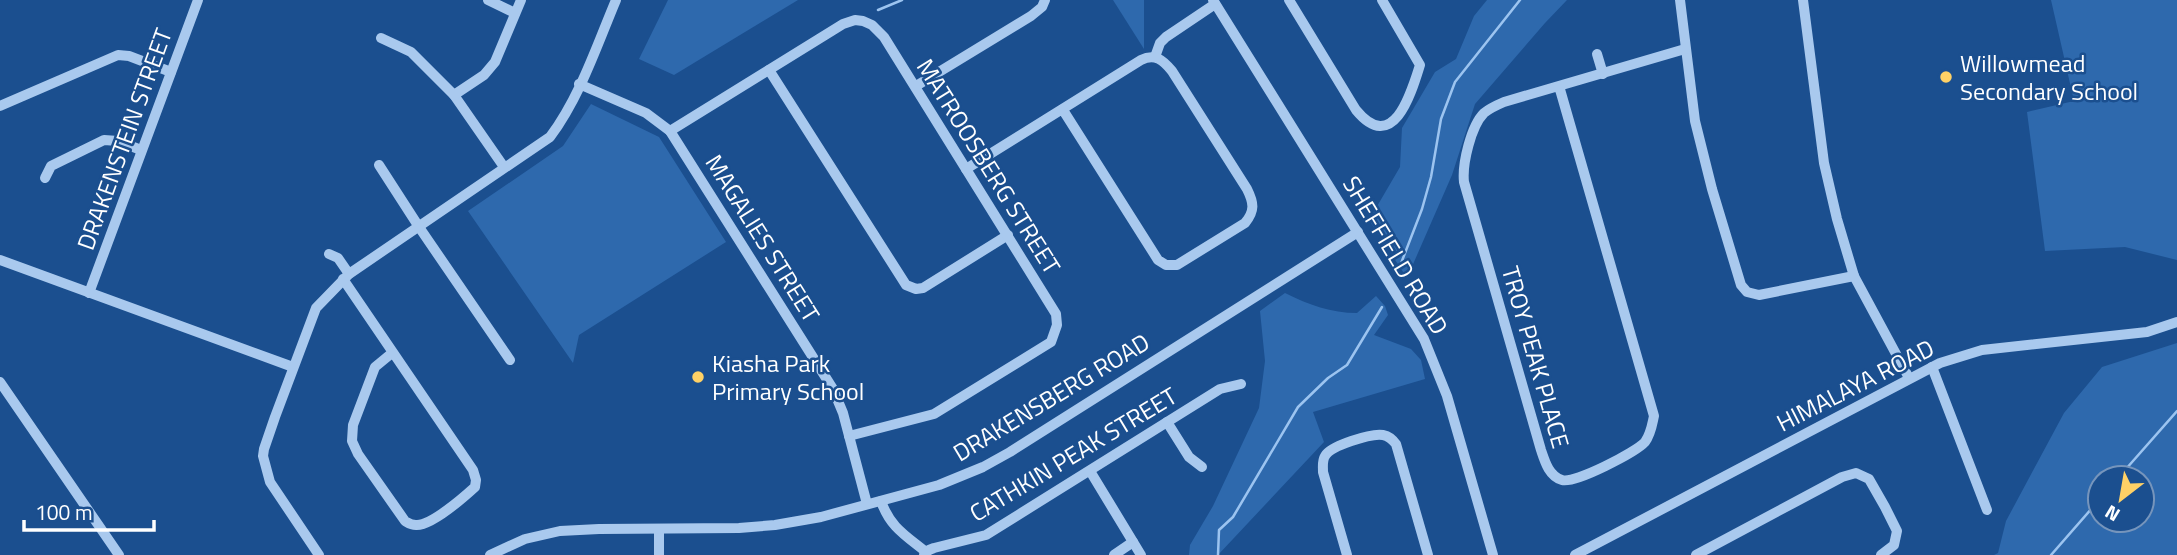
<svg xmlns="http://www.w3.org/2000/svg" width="2177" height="555" viewBox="0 0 2177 555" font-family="'Titillium Web',sans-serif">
	<rect width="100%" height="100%" fill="#1b4f8f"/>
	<g fill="#2e69ad" fill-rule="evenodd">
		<path d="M 668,0 L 798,0 L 674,75 L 639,59 Z"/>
		<path d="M 1113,0 L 1144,0 L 1144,49 Z"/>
		<path d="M 1487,0 L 1567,0 L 1545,23 L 1475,104 L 1452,175 L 1407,278 L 1369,220 L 1400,167 L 1402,128 L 1435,72 L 1456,59 L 1474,16 Z"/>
		<path d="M 2051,0 L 2177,0 L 2177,260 L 2125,247 L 2045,251 L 2027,112 L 2074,101 Z"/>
		<path d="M 591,104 L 659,137 L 726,242 L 579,335 L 573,363 L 468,211 L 563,146 Z"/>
		<path d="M 1285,293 C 1309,305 1331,313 1357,313 L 1376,296 L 1385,306 L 1388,315 L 1374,335 L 1411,349 L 1421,360 L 1425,379 L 1313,412 L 1324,442 L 1218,555 L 1189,555 L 1190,545 L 1213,506 L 1259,408 L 1265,361 L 1260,311 Z"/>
		<path d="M 2177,343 L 2177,555 L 1994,555 L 1998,553 L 2006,521 L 2064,413 L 2102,367 ZM 2100,478 L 2142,478 L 2142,520 L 2100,520 Z"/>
	</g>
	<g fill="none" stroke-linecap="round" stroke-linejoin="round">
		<g stroke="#9cc4f0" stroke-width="2.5">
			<path d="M 878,10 L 902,0"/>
			<path d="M 1400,266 L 1422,209 L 1431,177 L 1441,119 L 1455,82 L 1520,0"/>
			<path d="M 2118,478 L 2177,411"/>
			<path d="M 1218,555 L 1219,530 L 1233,517 L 1298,407 L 1328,378 L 1347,365 L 1382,307"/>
			<path d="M 2051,555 L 2100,499"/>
		</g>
		<g stroke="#a9c9ee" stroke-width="10">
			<path d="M 488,0 L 515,13"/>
			<path d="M 1213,0 L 1424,339 L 1447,396 L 1493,555"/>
			<path d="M 1289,0 L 1356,110 C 1393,155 1411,94 1420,65 L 1382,0"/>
			<path d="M 1680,0 L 1695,121 L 1712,189 L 1741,285 L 1747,292 L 1759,295 L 1854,276"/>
			<path d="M 1803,0 L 1824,163 L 1837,219 L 1854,276 L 1909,378"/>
			<path d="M 381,38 L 411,52 L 454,95 L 504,167"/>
			<path d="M 1597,54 L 1603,74"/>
			<path d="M 1155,57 L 1160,43 L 1166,37 L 1215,4"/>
			<path d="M 769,70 L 906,285 L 916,289 L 923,288 L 1008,235"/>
			<path d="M 579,84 L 646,113 L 670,131 L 833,389 L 843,413 L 867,504"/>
			<path d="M 916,86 L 1031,16 L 1042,7 L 1045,0"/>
			<path d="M 1559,86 L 1654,416 C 1652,425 1651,434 1645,442 C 1636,452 1575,484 1562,480 C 1549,476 1545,462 1541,450 L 1464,182 C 1462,164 1471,126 1484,113 C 1490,108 1497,105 1504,102 L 1685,49"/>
			<path d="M 454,95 L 484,75 L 495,62 L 521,0"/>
			<path d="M 0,106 L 118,55 L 129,56 L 171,72"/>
			<path d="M 670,131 L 843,24 L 855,20 L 863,21 L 872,25 L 884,37 L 1056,314 L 1057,325 L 1051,342 L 934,414 L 849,436"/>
			<path d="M 379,165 L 419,227 L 510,360"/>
			<path d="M 966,169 L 1141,60 C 1155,53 1163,60 1172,71 L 1247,189 C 1254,203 1255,211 1245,223 L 1177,265 L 1166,265 L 1158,260 L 1063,110"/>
			<path d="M 45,178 L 51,166 L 104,140 L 118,141 L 141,150"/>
			<path d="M 329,254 L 338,258 L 349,274"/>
			<path d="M 0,260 L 293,367"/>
			<path d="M 343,279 L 473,470 L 476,480 L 475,487 C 464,497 431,526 416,525 C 411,525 410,524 405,521 L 358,454 L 352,441 L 353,425 L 375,367 L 392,353"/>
			<path d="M 89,293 L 198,0"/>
			<path d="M 1932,367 L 1987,510"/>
			<path d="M 0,382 L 119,555"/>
			<path d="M 1167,422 L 1189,457 L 1202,467"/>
			<path d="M 1090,471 L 1141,555"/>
			<path d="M 881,501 C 890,527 905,535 926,552"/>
			<path d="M 659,529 L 659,555"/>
			<path d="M 319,555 L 270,482 L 263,456 L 264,449 L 275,417 L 316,308 L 349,274 L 550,137 C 580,97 597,45 616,0"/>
			<path d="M 490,555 L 525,539 L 560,531 L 599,529 L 739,528 L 775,525 L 821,517 L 939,485 L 983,467 L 1010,452 L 1358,232"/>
			<path d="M 924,555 L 929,550 L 934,548 L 986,535 L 1220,389 L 1241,384"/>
			<path d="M 1114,555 L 1133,542"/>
			<path d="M 1347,555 L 1323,472 C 1323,466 1322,461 1325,456 C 1330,446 1371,433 1383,435 C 1389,436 1392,439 1396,444 L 1428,555"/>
			<path d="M 1575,555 L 1940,363 L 1982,350 L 2147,332 L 2177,322"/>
			<path d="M 1696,555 L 1842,477 L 1856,473 L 1869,479 L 1885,507 L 1897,531 L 1894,545 L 1881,555"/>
		</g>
	</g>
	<g fill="#ffd166" stroke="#1b4f8f" stroke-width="2.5">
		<circle cx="1946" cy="77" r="7"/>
		<circle cx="698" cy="377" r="7"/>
	</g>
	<g text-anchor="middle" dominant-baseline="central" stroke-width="5" stroke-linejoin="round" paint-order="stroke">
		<g font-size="24" fill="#fff" stroke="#1b4f8f" text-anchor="start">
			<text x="1960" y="63">Willowmead<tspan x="1960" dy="28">Secondary School</tspan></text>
			<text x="712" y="363">Kiasha Park<tspan x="712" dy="28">Primary School</tspan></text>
		</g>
		<g font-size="24" fill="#fff" stroke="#1b4f8f">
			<text transform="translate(124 139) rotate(-70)">DRAKENSTEIN STREET</text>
			<text transform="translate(989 166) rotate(58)">MATROOSBERG STREET</text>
			<text transform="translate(763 238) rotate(58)">MAGALIES STREET</text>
			<text transform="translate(1396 255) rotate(59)">SHEFFIELD ROAD</text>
			<text transform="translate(1536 357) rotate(74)">TROY PEAK PLACE</text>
			<text transform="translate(1855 385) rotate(-27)">HIMALAYA ROAD</text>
			<text transform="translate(1051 397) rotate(-31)">DRAKENSBERG ROAD</text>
			<text transform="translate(1073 454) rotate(-31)">CATHKIN PEAK STREET</text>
		</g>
	</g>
	<g transform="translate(2121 499) rotate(211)"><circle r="33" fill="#1b4f8f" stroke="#7695bc" stroke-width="2"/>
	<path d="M0-5L12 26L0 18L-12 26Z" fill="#ffd166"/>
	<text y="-10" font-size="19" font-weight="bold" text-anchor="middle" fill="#ffffff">N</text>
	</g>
	<path d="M24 520v10h130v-10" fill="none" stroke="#ffffff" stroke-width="3.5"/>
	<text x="35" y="520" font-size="21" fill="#ffffff" stroke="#1b4f8f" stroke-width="5" paint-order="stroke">100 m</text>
</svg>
